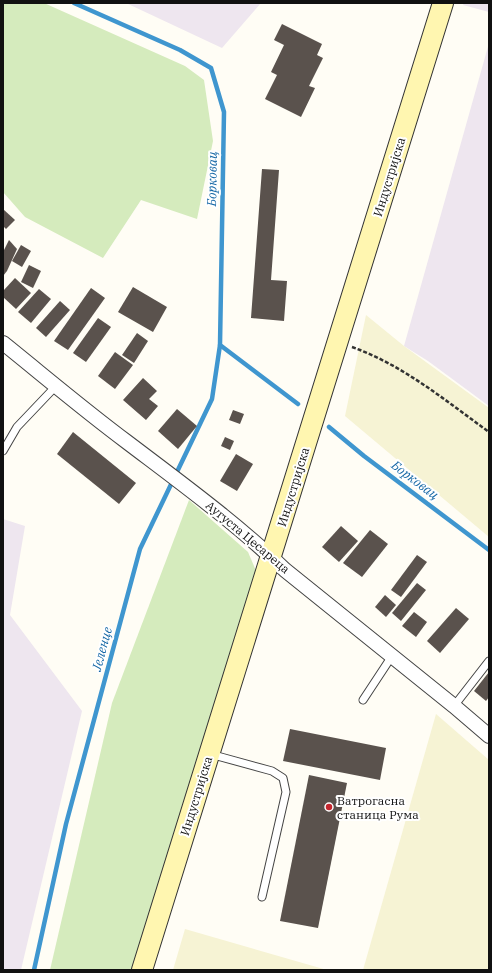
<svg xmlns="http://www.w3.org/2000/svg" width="492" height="973" viewBox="0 0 492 973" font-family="'IBM Plex Serif',serif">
	<rect width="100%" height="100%" fill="#fffdf5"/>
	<g fill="#eee6ef">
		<path d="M 126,3 L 261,3 L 222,48 Z"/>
		<path d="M 464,3 L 489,3 L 489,12 L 463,5 Z"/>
		<path d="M 489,43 L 489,406 L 428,361 L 404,346 Z"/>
		<path d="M 3,519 L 25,526 L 10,615 L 82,711 L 21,970 L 3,970 Z"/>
	</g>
	<g fill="#f6f3d4">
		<path d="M 366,315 L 404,346 L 489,408 L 489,537 L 345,416 Z"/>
		<path d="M 436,714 L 489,760 L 489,970 L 363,970 Z"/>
		<path d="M 185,929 L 327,970 L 173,970 Z"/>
	</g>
	<g fill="#d5ebbd">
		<path d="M 3,3 L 44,3 L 185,66 L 204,80 L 213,141 L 197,219 L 141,200 L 103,258 L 25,217 L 3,192 Z"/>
		<path d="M 189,500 L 248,552 L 257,573 L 134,970 L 50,970 L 112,703 Z"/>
	</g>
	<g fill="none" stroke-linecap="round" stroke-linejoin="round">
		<g stroke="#3f96cf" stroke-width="4.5">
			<path d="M 74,3 L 180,50 L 211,68 L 224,112 L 220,345 L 298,404"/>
			<path d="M 329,427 L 364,456 L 489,550"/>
			<path d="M 34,970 L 66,824 L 140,549 L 212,399 L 220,345"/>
		</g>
	</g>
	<g fill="#5a524d">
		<path d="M 282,24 L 322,44 L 317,55 L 323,58 L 309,86 L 315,88 L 301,117 L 265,99 L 277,75 L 271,72 L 284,45 L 274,40 Z"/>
		<path d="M 262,169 L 279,170 L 271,280 L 287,281 L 284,321 L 251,318 Z"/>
		<path d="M 3,209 L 15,220 L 6,229 L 3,226 Z"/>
		<path d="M 9,240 L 17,249 L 7,271 L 3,276 L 3,252 Z"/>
		<path d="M 21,245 L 31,251 L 22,267 L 12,261 Z"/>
		<path d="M 29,265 L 41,271 L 33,288 L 21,282 Z"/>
		<path d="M 15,278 L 31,293 L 16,309 L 3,297 L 3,291 Z"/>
		<path d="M 133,287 L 167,307 L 153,332 L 118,312 Z"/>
		<path d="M 91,288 L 105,298 L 68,350 L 54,341 Z"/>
		<path d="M 39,289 L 51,299 L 31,323 L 18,312 Z"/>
		<path d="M 60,301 L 70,310 L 46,337 L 36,328 Z"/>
		<path d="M 98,318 L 111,327 L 86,362 L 73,353 Z"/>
		<path d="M 137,333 L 148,341 L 134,363 L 122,355 Z"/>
		<path d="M 115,352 L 133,365 L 115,389 L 98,376 Z"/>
		<path d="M 143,378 L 157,391 L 149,399 L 158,406 L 146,420 L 123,400 Z"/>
		<path d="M 177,409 L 197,426 L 178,449 L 158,431 Z"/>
		<path d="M 233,410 L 244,414 L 240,424 L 229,420 Z"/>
		<path d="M 73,432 L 136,483 L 119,504 L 57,454 Z"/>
		<path d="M 225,437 L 234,441 L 230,450 L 221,446 Z"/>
		<path d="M 236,454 L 253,464 L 237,491 L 220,481 Z"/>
		<path d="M 341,526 L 358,541 L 339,562 L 322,547 Z"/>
		<path d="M 370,530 L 388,544 L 362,577 L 343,563 Z"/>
		<path d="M 417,555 L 427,562 L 401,597 L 391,590 Z"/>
		<path d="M 417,583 L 426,590 L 401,621 L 392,613 Z"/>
		<path d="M 385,595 L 396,605 L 386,617 L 375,607 Z"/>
		<path d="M 456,608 L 469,619 L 440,653 L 427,641 Z"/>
		<path d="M 414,612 L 427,622 L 416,637 L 402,626 Z"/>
		<path d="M 489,672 L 489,697 L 486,701 L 474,691 Z"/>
		<path d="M 290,729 L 386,748 L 380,780 L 283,761 Z"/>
		<path d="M 309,775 L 347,783 L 318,928 L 280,921 Z"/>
	</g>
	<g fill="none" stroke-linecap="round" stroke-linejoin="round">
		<defs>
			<g id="service">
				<path d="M 3,451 L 17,427 L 56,386"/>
				<path d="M 363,700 L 392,656"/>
				<path d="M 454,706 L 489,661"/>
				<path d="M 210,754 L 272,771 L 283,778 L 286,792 L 262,897"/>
			</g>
			<path id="minor" d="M 3,343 C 44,376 84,410 127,442 C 181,483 236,523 285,570 L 454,706 L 489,736"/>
			<path id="secondary" d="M 142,970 L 443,3"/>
		</defs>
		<use href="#service" stroke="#444" stroke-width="9"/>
		<use href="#minor" stroke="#444" stroke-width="16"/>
		<use href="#secondary" stroke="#333" stroke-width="22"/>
		<path stroke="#333" stroke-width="2.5" stroke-dasharray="4 2" stroke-linecap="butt" d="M 352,347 C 403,365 446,401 489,432"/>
		<use href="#service" stroke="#fff" stroke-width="7"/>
		<use href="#minor" stroke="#fff" stroke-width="14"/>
		<use href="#secondary" stroke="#fff6b0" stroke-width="20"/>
	</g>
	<circle fill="#c4262e" stroke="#fff" stroke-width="1.5" cx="329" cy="807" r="4"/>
	<g text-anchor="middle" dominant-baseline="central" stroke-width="4" stroke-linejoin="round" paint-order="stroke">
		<g font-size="12" fill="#111" stroke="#fff">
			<text transform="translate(389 177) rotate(-73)">Индустријска</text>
			<text transform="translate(293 487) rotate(-73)">Индустријска</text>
			<text transform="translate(248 537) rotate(40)">Аугуста Цесареца</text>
			<text transform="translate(196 796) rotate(-73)">Индустријска</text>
		</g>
		<g font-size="12" fill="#111" stroke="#fff" text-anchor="start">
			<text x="337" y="800">Ватрогасна<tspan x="337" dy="14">станица Рума</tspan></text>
		</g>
		<g font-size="13" font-style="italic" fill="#1768a6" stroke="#fff">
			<text transform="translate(212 179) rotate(-89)">Борковац</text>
			<text transform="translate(415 480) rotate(37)">Борковац</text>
			<text transform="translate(102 649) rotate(-75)">Јеленце</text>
		</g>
	</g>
	<rect width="492" height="973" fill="none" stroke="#111111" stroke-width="8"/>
</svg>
